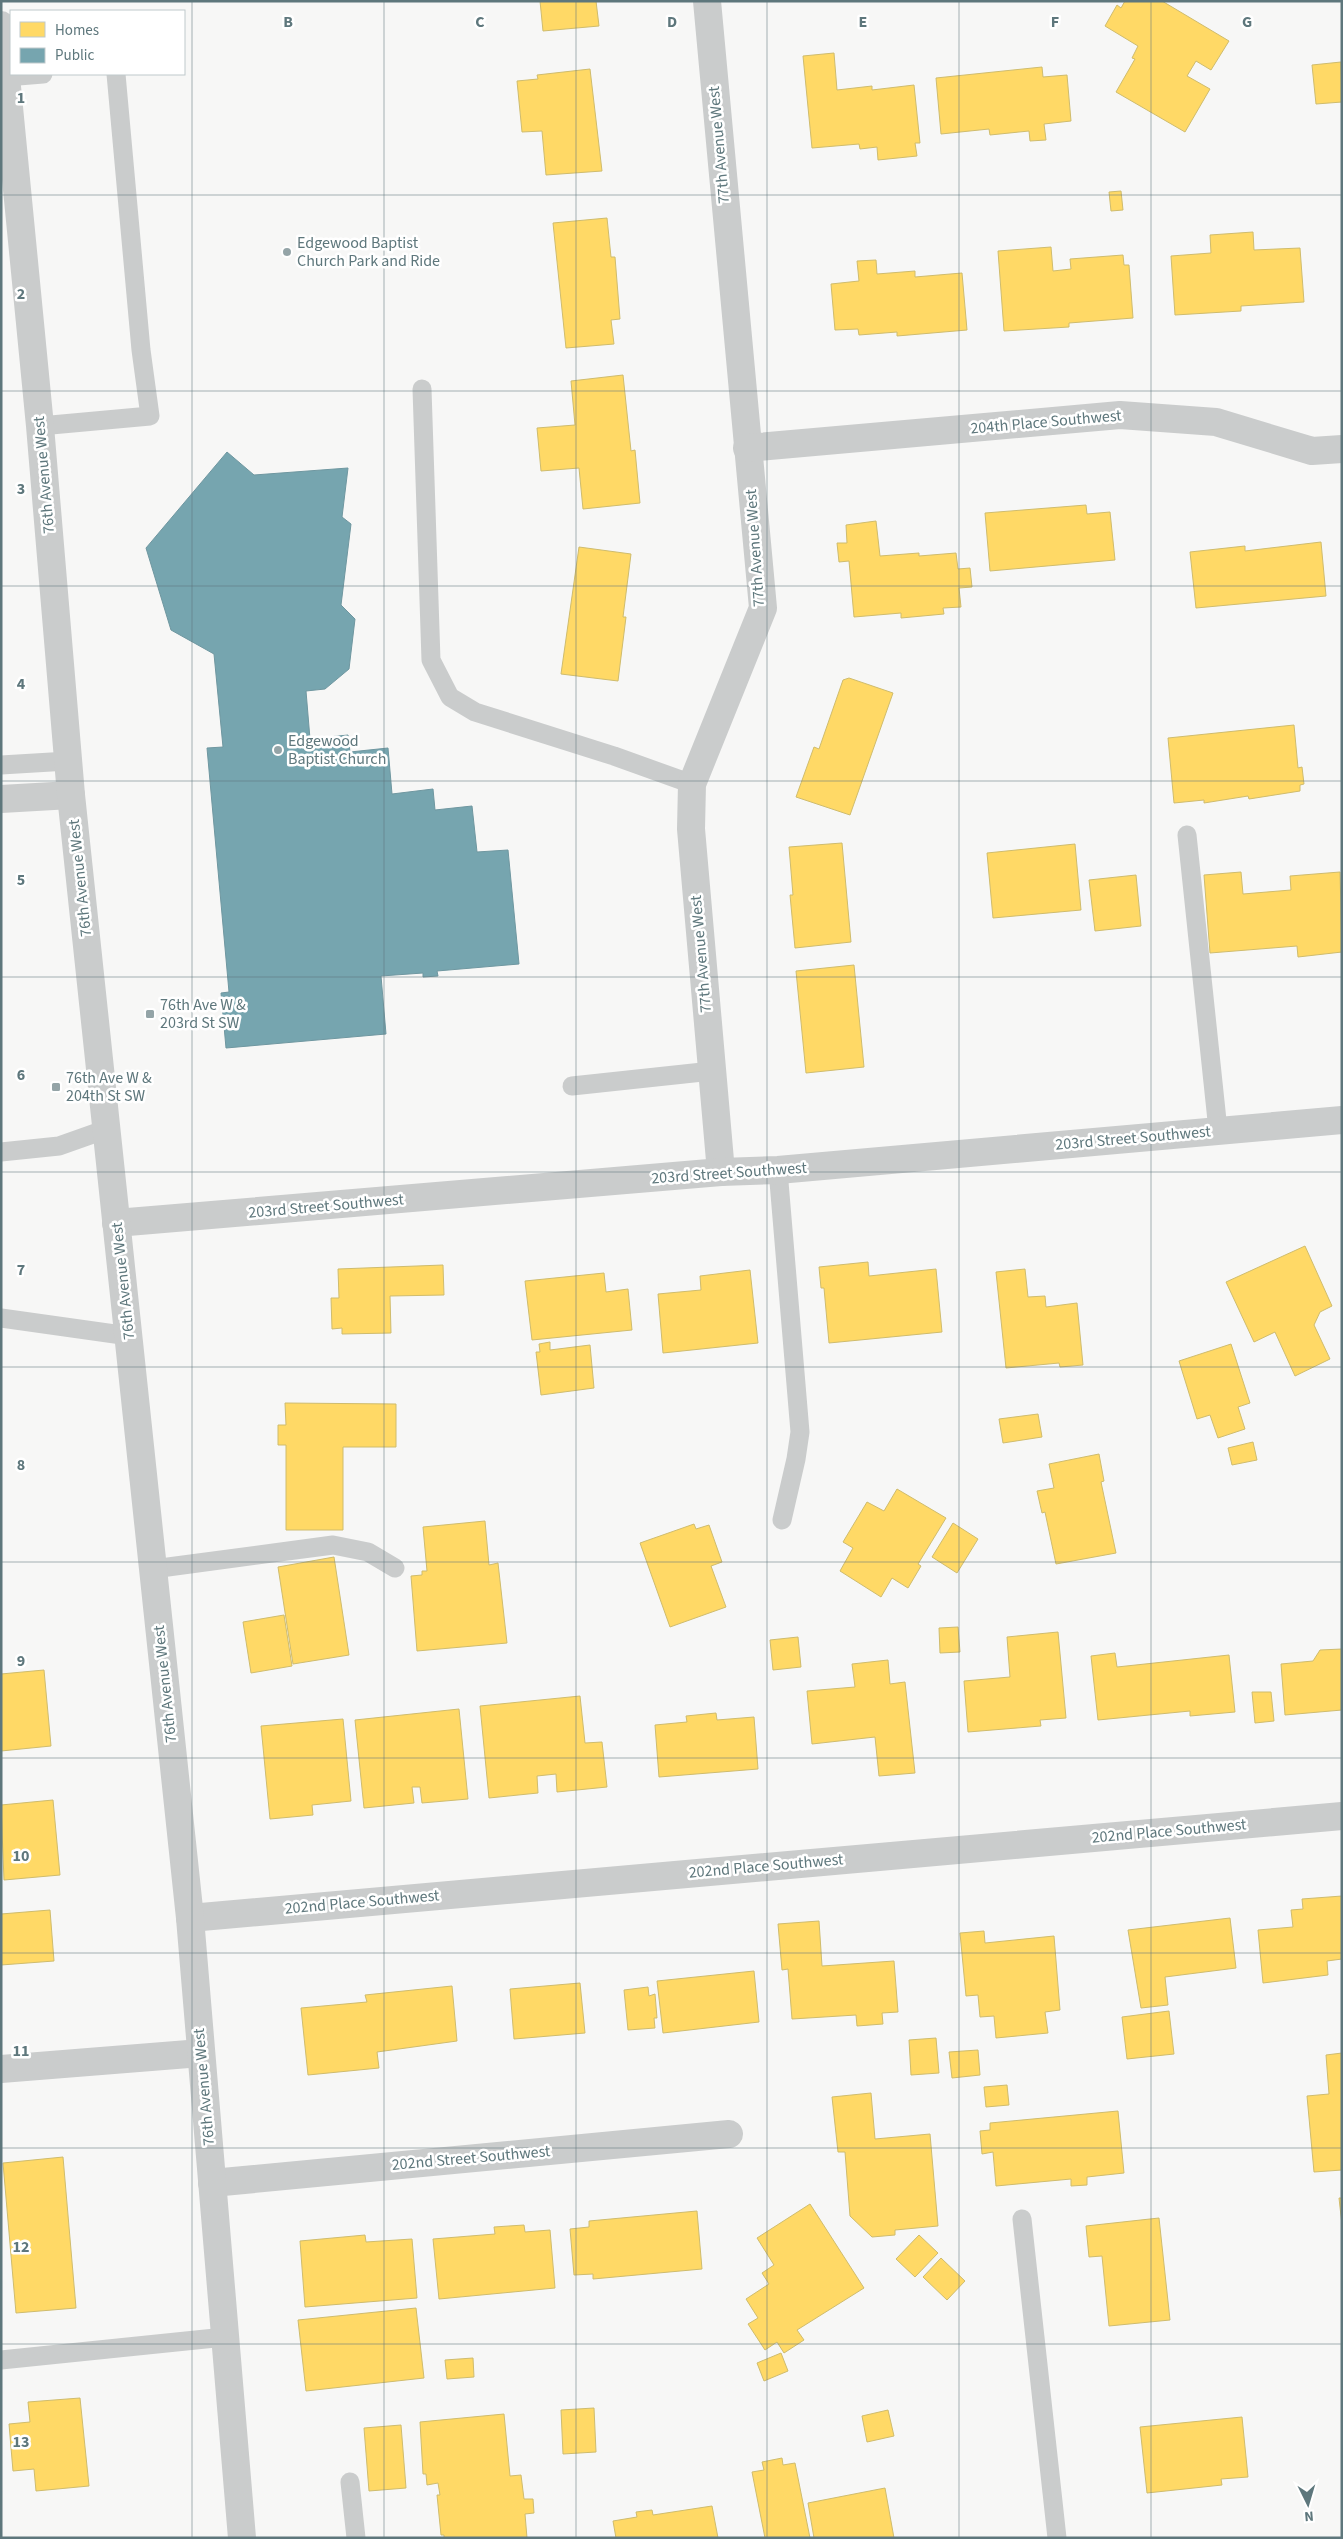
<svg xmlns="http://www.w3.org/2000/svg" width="1343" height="2539" viewBox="0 0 1343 2539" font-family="'Source Sans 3',sans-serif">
	<rect width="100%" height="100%" fill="#f7f7f6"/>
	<g fill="#ffd966" stroke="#cfbc6d">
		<path d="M 540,1 L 596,1 L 599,26 L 543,31 Z"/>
		<path d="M 1125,1 L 1162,1 L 1229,41 L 1211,70 L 1196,61 L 1187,76 L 1210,89 L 1185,132 L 1116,92 L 1135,59 L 1132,58 L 1138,46 L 1105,26 L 1117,5 L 1121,8 Z"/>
		<path d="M 834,53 L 837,90 L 872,86 L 872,90 L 914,85 L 920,143 L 915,143 L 917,156 L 878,160 L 877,147 L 860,149 L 859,144 L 812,148 L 803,56 Z"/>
		<path d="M 1341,62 L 1342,102 L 1316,104 L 1312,65 Z"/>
		<path d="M 1042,67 L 1043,77 L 1067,75 L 1071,121 L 1044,124 L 1046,140 L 1030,141 L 1029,131 L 990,135 L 989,129 L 941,134 L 936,78 Z"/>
		<path d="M 590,69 L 602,171 L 546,175 L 542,131 L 522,132 L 517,81 L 538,79 L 537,75 Z"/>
		<path d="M 1121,191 L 1123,210 L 1111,211 L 1109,192 Z"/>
		<path d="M 607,218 L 611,257 L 615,257 L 620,319 L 611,320 L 614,344 L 566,348 L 553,223 Z"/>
		<path d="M 1253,232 L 1254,250 L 1300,248 L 1304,302 L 1241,306 L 1241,311 L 1175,315 L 1171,256 L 1211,253 L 1210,235 Z"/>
		<path d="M 1051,247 L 1053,271 L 1071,269 L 1070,259 L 1123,255 L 1124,265 L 1129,265 L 1133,318 L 1069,323 L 1069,327 L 1004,331 L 998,251 Z"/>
		<path d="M 876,260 L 877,274 L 915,271 L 915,277 L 962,273 L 967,330 L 897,336 L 897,332 L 859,335 L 858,329 L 835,330 L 831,284 L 859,281 L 857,261 Z"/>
		<path d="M 623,375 L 631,451 L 635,450 L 640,503 L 583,509 L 579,468 L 541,471 L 537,428 L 575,425 L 571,381 Z"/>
		<path d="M 1086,505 L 1087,514 L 1110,512 L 1115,560 L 990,571 L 985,513 Z"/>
		<path d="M 876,521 L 880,556 L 919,553 L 919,556 L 956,553 L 958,569 L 970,568 L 972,587 L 959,588 L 961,607 L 943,608 L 944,614 L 901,618 L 901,613 L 854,617 L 849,561 L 839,562 L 837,543 L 847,543 L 846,525 Z"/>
		<path d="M 1321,542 L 1326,596 L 1196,608 L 1190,552 L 1245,546 L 1245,551 Z"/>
		<path d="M 579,547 L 631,554 L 623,617 L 626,617 L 618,681 L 561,674 Z"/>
		<path d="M 849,678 L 893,693 L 850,815 L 796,797 L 814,747 L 819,749 L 843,680 Z"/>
		<path d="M 1294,725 L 1298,768 L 1302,767 L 1304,784 L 1300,785 L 1300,791 L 1249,799 L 1248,796 L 1204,803 L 1204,800 L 1174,803 L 1168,738 Z"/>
		<path d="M 842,843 L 851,942 L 795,948 L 790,895 L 793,895 L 789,847 Z"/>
		<path d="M 1075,844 L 1081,910 L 993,918 L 987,853 Z"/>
		<path d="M 1241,872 L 1243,894 L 1291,890 L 1290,876 L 1340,872 L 1342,952 L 1298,957 L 1297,946 L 1210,953 L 1204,875 Z"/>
		<path d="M 1136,875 L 1141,926 L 1095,931 L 1089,880 Z"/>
		<path d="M 854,965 L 864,1067 L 806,1073 L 796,971 Z"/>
		<path d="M 1305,1246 L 1332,1306 L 1320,1312 L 1314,1325 L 1330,1359 L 1295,1376 L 1275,1332 L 1254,1342 L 1226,1282 Z"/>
		<path d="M 868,1262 L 869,1276 L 936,1269 L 942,1332 L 829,1343 L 824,1288 L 821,1288 L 819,1267 Z"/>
		<path d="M 443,1265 L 444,1295 L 390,1296 L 391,1333 L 342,1334 L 342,1328 L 332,1329 L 331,1298 L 339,1298 L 338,1269 Z"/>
		<path d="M 1025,1269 L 1028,1297 L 1045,1296 L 1046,1307 L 1077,1303 L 1083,1365 L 1060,1367 L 1059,1363 L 1006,1368 L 996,1272 Z"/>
		<path d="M 750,1270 L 758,1343 L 663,1353 L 658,1294 L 701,1290 L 700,1276 Z"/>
		<path d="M 604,1273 L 606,1292 L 628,1289 L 632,1330 L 532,1340 L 525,1281 Z"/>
		<path d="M 550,1342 L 550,1350 L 590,1345 L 594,1388 L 541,1395 L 536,1352 L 540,1352 L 539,1344 Z"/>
		<path d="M 1231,1344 L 1250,1403 L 1238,1407 L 1245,1429 L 1218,1438 L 1210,1415 L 1197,1419 L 1179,1361 Z"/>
		<path d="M 285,1403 L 396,1404 L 396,1447 L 343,1447 L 343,1530 L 286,1530 L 286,1445 L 278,1445 L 278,1425 L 286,1425 Z"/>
		<path d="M 1038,1414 L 1042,1437 L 1003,1443 L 999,1419 Z"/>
		<path d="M 1253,1442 L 1257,1460 L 1232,1465 L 1228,1448 Z"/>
		<path d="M 1099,1454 L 1104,1481 L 1101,1482 L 1116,1553 L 1056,1564 L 1045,1512 L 1042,1513 L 1037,1491 L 1054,1488 L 1049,1464 Z"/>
		<path d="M 897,1489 L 946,1518 L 918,1564 L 921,1566 L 908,1588 L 892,1578 L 881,1597 L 840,1571 L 853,1548 L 843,1542 L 867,1502 L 884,1511 Z"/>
		<path d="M 485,1521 L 489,1565 L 498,1563 L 507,1643 L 417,1651 L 411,1576 L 422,1575 L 422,1571 L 427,1571 L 423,1527 Z"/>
		<path d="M 953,1523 L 978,1539 L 957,1573 L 932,1557 Z"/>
		<path d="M 694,1524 L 696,1529 L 709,1525 L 722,1562 L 711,1566 L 726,1607 L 670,1627 L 640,1543 Z"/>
		<path d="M 334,1557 L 349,1655 L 293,1664 L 278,1567 Z"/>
		<path d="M 284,1615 L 292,1666 L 251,1673 L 243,1622 Z"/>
		<path d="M 958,1627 L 960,1652 L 940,1653 L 939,1628 Z"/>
		<path d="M 1058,1632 L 1066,1718 L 1040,1720 L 1041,1726 L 968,1732 L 964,1681 L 1010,1677 L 1007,1637 Z"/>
		<path d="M 798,1637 L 801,1667 L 773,1670 L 770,1640 Z"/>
		<path d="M 1342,1649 L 1342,1710 L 1285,1715 L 1281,1664 L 1313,1661 L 1320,1650 Z"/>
		<path d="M 1115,1653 L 1117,1667 L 1229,1655 L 1235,1712 L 1190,1716 L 1190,1711 L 1098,1720 L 1091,1656 Z"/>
		<path d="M 888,1660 L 890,1684 L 905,1682 L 915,1773 L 879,1776 L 875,1737 L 812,1744 L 807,1691 L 855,1687 L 852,1664 Z"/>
		<path d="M 44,1670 L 51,1746 L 1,1751 L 1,1674 Z"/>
		<path d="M 1252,1692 L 1271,1692 L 1274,1721 L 1255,1723 Z"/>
		<path d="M 580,1696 L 585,1743 L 602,1742 L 607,1787 L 557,1792 L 556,1774 L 537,1776 L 538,1793 L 489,1798 L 480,1706 Z"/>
		<path d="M 459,1709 L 468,1799 L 422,1803 L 420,1787 L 412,1787 L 414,1803 L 364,1808 L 355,1720 Z"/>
		<path d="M 716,1713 L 717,1720 L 754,1717 L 758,1769 L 659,1777 L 655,1725 L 687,1722 L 686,1716 Z"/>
		<path d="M 343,1719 L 351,1801 L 312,1805 L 313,1815 L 270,1819 L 261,1726 Z"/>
		<path d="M 53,1800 L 60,1875 L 4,1880 L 1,1805 Z"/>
		<path d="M 1342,1896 L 1342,1959 L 1327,1961 L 1328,1975 L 1263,1983 L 1258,1930 L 1293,1927 L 1291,1910 L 1303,1909 L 1302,1899 Z"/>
		<path d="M 50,1910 L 54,1961 L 1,1965 L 1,1914 Z"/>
		<path d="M 1230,1918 L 1236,1968 L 1165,1977 L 1168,2005 L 1141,2008 L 1128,1930 Z"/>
		<path d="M 819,1921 L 822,1966 L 894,1961 L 898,2012 L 882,2013 L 883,2024 L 857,2026 L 856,2015 L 792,2019 L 788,1969 L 782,1970 L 778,1924 Z"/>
		<path d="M 984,1931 L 985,1943 L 1054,1936 L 1060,2010 L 1045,2012 L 1048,2033 L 996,2038 L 994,2016 L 980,2017 L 978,1995 L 966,1996 L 960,1933 Z"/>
		<path d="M 754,1971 L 759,2022 L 663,2033 L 657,1981 Z"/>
		<path d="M 580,1983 L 585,2033 L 514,2039 L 510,1989 Z"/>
		<path d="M 452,1986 L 457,2041 L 377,2052 L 379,2068 L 308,2075 L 301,2008 L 367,2002 L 365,1995 Z"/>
		<path d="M 648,1987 L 649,1996 L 655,1994 L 657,2018 L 654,2018 L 655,2028 L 628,2030 L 624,1990 Z"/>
		<path d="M 1169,2011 L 1174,2054 L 1127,2059 L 1122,2017 Z"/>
		<path d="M 936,2038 L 939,2073 L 911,2075 L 909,2040 Z"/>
		<path d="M 978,2050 L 980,2075 L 952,2078 L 949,2052 Z"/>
		<path d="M 1342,2053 L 1342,2170 L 1314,2172 L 1307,2096 L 1329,2094 L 1326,2055 Z"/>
		<path d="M 1007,2085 L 1009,2105 L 986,2107 L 984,2087 Z"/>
		<path d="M 871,2093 L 875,2139 L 930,2134 L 938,2226 L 895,2230 L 895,2235 L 872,2237 L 850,2216 L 845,2152 L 838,2152 L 832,2097 Z"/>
		<path d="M 1118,2111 L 1124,2173 L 1087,2177 L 1087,2185 L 1071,2186 L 1071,2179 L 996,2186 L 993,2152 L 982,2154 L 980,2131 L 990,2130 L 990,2123 Z"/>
		<path d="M 63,2157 L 76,2308 L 16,2313 L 3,2163 Z"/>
		<path d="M 1339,2198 L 1342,2198 L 1342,2225 Z"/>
		<path d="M 810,2204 L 864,2288 L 797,2330 L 804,2340 L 784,2353 L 777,2342 L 765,2350 L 748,2324 L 758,2318 L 746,2299 L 769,2284 L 762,2273 L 774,2265 L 757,2238 Z"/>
		<path d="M 697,2211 L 702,2269 L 593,2279 L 593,2274 L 574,2275 L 570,2229 L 589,2227 L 589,2221 Z"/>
		<path d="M 1159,2218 L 1170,2320 L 1109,2326 L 1102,2256 L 1089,2257 L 1086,2226 Z"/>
		<path d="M 524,2225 L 525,2232 L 550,2230 L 555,2288 L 439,2299 L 433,2239 L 495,2234 L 494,2227 Z"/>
		<path d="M 365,2235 L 366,2242 L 412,2239 L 417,2298 L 305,2307 L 300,2241 Z"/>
		<path d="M 919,2235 L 938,2253 L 915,2277 L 896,2259 Z"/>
		<path d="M 941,2258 L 965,2281 L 947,2300 L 923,2277 Z"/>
		<path d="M 416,2308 L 424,2378 L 306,2391 L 298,2320 Z"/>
		<path d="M 781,2353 L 788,2371 L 764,2381 L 757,2363 Z"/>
		<path d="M 473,2358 L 474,2377 L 447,2379 L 445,2360 Z"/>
		<path d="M 80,2398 L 89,2486 L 36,2491 L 34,2469 L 13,2471 L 9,2424 L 30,2422 L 28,2402 Z"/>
		<path d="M 594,2408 L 596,2452 L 563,2454 L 561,2410 Z"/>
		<path d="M 888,2410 L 894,2436 L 867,2442 L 862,2416 Z"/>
		<path d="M 504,2414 L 510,2476 L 521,2475 L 524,2499 L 533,2499 L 534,2513 L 525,2514 L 527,2538 L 444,2538 L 444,2535 L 441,2535 L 437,2495 L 440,2495 L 438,2483 L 427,2485 L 426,2474 L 423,2474 L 420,2422 Z"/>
		<path d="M 1242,2417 L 1248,2477 L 1221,2479 L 1222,2485 L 1147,2493 L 1140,2427 Z"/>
		<path d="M 401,2425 L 406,2488 L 369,2491 L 364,2428 Z"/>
		<path d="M 782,2458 L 783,2465 L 795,2463 L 810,2538 L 765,2538 L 752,2472 L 764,2470 L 762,2462 Z"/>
		<path d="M 885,2488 L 894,2538 L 814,2538 L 808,2503 Z"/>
		<path d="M 712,2506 L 718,2538 L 616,2538 L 613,2521 L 637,2517 L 636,2512 L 652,2510 L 653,2515 Z"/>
	</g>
	<path fill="#76a5af" stroke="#6f97a0" d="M 227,452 L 254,475 L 348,468 L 342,517 L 351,524 L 341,605 L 355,619 L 349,669 L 325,689 L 306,691 L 310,739 L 348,735 L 350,752 L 388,748 L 392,794 L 433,789 L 435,810 L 472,806 L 477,852 L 508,850 L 519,964 L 437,971 L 438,976 L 423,977 L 423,973 L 381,976 L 386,1034 L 226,1048 L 221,993 L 229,992 L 207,748 L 223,747 L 214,654 L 171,630 L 146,548 Z"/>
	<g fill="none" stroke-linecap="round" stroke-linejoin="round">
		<g stroke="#cacccc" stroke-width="19">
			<path d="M 6,77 L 43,74"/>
			<path d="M 422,389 L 431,660 L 450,697 L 475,712 L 614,756 L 692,784"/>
			<path d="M 40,426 L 150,416 L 141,350 L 116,74"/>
			<path d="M 1,765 L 68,761"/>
			<path d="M 1187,835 L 1218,1130"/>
			<path d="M 572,1086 L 712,1071"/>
			<path d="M 1,1152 L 59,1146 L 107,1129"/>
			<path d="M 778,1170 L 800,1432 L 796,1459 L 782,1520"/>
			<path d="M 1,1318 L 129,1336"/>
			<path d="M 153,1569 L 333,1545 L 368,1552 L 395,1568"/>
			<path d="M 1022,2219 L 1057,2538"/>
			<path d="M 1,2360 L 225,2337"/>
			<path d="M 350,2482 L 356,2538"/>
		</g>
		<g stroke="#cacccc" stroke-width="28">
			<path d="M 707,1 L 763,608 L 692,784 L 691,829 L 721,1172"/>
			<path d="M 747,448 L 1120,415 L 1216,422 L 1312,451 L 1342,449"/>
			<path d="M 1,799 L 71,795"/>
			<path d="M 116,1223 L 721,1172 L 778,1170 L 1342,1120"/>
			<path d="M 190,1918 L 1342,1816"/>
			<path d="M 1,2069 L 201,2053"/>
			<path d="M 212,2183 L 729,2134"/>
		</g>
		<path stroke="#cacccc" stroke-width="28" d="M 1,25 L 40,426 L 71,795 L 190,1918 L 242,2538"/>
	</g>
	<path fill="none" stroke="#5e777c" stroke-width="1" stroke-opacity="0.55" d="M 192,1 L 192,2538M 384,1 L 384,2538M 576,1 L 576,2538M 767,1 L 767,2538M 959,1 L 959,2538M 1151,1 L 1151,2538M 1,195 L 1342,195M 1,391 L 1342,391M 1,586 L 1342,586M 1,781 L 1342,781M 1,977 L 1342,977M 1,1172 L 1342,1172M 1,1367 L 1342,1367M 1,1562 L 1342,1562M 1,1758 L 1342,1758M 1,1953 L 1342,1953M 1,2148 L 1342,2148M 1,2344 L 1342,2344"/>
	<g fill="#94a4a7" stroke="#fff" stroke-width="2">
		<circle cx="287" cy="252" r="5"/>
		<circle cx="278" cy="750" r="5"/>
		<rect x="145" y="1009" width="10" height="10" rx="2.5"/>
		<rect x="51" y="1082" width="10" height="10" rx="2.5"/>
	</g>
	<g text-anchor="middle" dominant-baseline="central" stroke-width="5" stroke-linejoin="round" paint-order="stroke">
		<g font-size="16" fill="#5e777c" stroke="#fff">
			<text transform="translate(719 145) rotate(-95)">77th Avenue West</text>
			<text transform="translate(1046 422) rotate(-5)">204th Place Southwest</text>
			<text transform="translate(44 475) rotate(-95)">76th Avenue West</text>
			<text transform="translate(755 548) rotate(-94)">77th Avenue West</text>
			<text transform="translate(80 878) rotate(-96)">76th Avenue West</text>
			<text transform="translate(701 954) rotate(-95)">77th Avenue West</text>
			<text transform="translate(1133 1138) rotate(-5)">203rd Street Southwest</text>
			<text transform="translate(729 1173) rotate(-4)">203rd Street Southwest</text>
			<text transform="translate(326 1206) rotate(-5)">203rd Street Southwest</text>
			<text transform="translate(123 1281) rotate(-96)">76th Avenue West</text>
			<text transform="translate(165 1684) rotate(-96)">76th Avenue West</text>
			<text transform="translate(1169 1831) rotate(-5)">202nd Place Southwest</text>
			<text transform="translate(766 1866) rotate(-5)">202nd Place Southwest</text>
			<text transform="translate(362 1902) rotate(-5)">202nd Place Southwest</text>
			<text transform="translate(204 2087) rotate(-95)">76th Avenue West</text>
			<text transform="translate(471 2158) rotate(-5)">202nd Street Southwest</text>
		</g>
		<g font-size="16" fill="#5e777c" stroke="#fff" text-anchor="start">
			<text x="297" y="243">Edgewood Baptist<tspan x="297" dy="18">Church Park and Ride</tspan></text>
			<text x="288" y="741">Edgewood<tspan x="288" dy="18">Baptist Church</tspan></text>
			<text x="160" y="1005">76th Ave W &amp;<tspan x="160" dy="18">203rd St SW</tspan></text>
			<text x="66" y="1078">76th Ave W &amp;<tspan x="66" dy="18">204th St SW</tspan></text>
		</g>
	</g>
	<g font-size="16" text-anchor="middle" font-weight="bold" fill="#5e777c" stroke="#fff" stroke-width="5" stroke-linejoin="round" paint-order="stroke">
		<text x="288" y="27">B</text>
		<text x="480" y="27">C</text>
		<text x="672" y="27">D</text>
		<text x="863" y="27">E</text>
		<text x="1055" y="27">F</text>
		<text x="1247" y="27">G</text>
		<text x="21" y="103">1</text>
		<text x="21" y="299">2</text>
		<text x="21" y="494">3</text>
		<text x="21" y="689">4</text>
		<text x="21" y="885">5</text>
		<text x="21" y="1080">6</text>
		<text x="21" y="1275">7</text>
		<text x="21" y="1470">8</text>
		<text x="21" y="1666">9</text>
		<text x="21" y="1861">10</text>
		<text x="21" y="2056">11</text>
		<text x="21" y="2252">12</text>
		<text x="21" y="2447">13</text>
	</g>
	<rect width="1343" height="2539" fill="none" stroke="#5e777c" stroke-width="5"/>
	<rect x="10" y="10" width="175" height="65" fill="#ffffff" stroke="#bfc9cb"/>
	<rect x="20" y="22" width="25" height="15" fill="#ffd966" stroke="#bfc9cb"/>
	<text x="55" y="35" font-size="15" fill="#5e777c">Homes</text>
	<rect x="20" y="48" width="25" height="15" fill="#76a5af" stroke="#bfc9cb"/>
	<text x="55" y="60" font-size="15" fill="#5e777c">Public</text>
	<g transform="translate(1308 2504) rotate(175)" stroke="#ffffff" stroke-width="4" paint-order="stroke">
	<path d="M0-4L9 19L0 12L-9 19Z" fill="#5e777c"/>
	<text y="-8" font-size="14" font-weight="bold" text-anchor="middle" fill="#5e777c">N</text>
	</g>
</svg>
